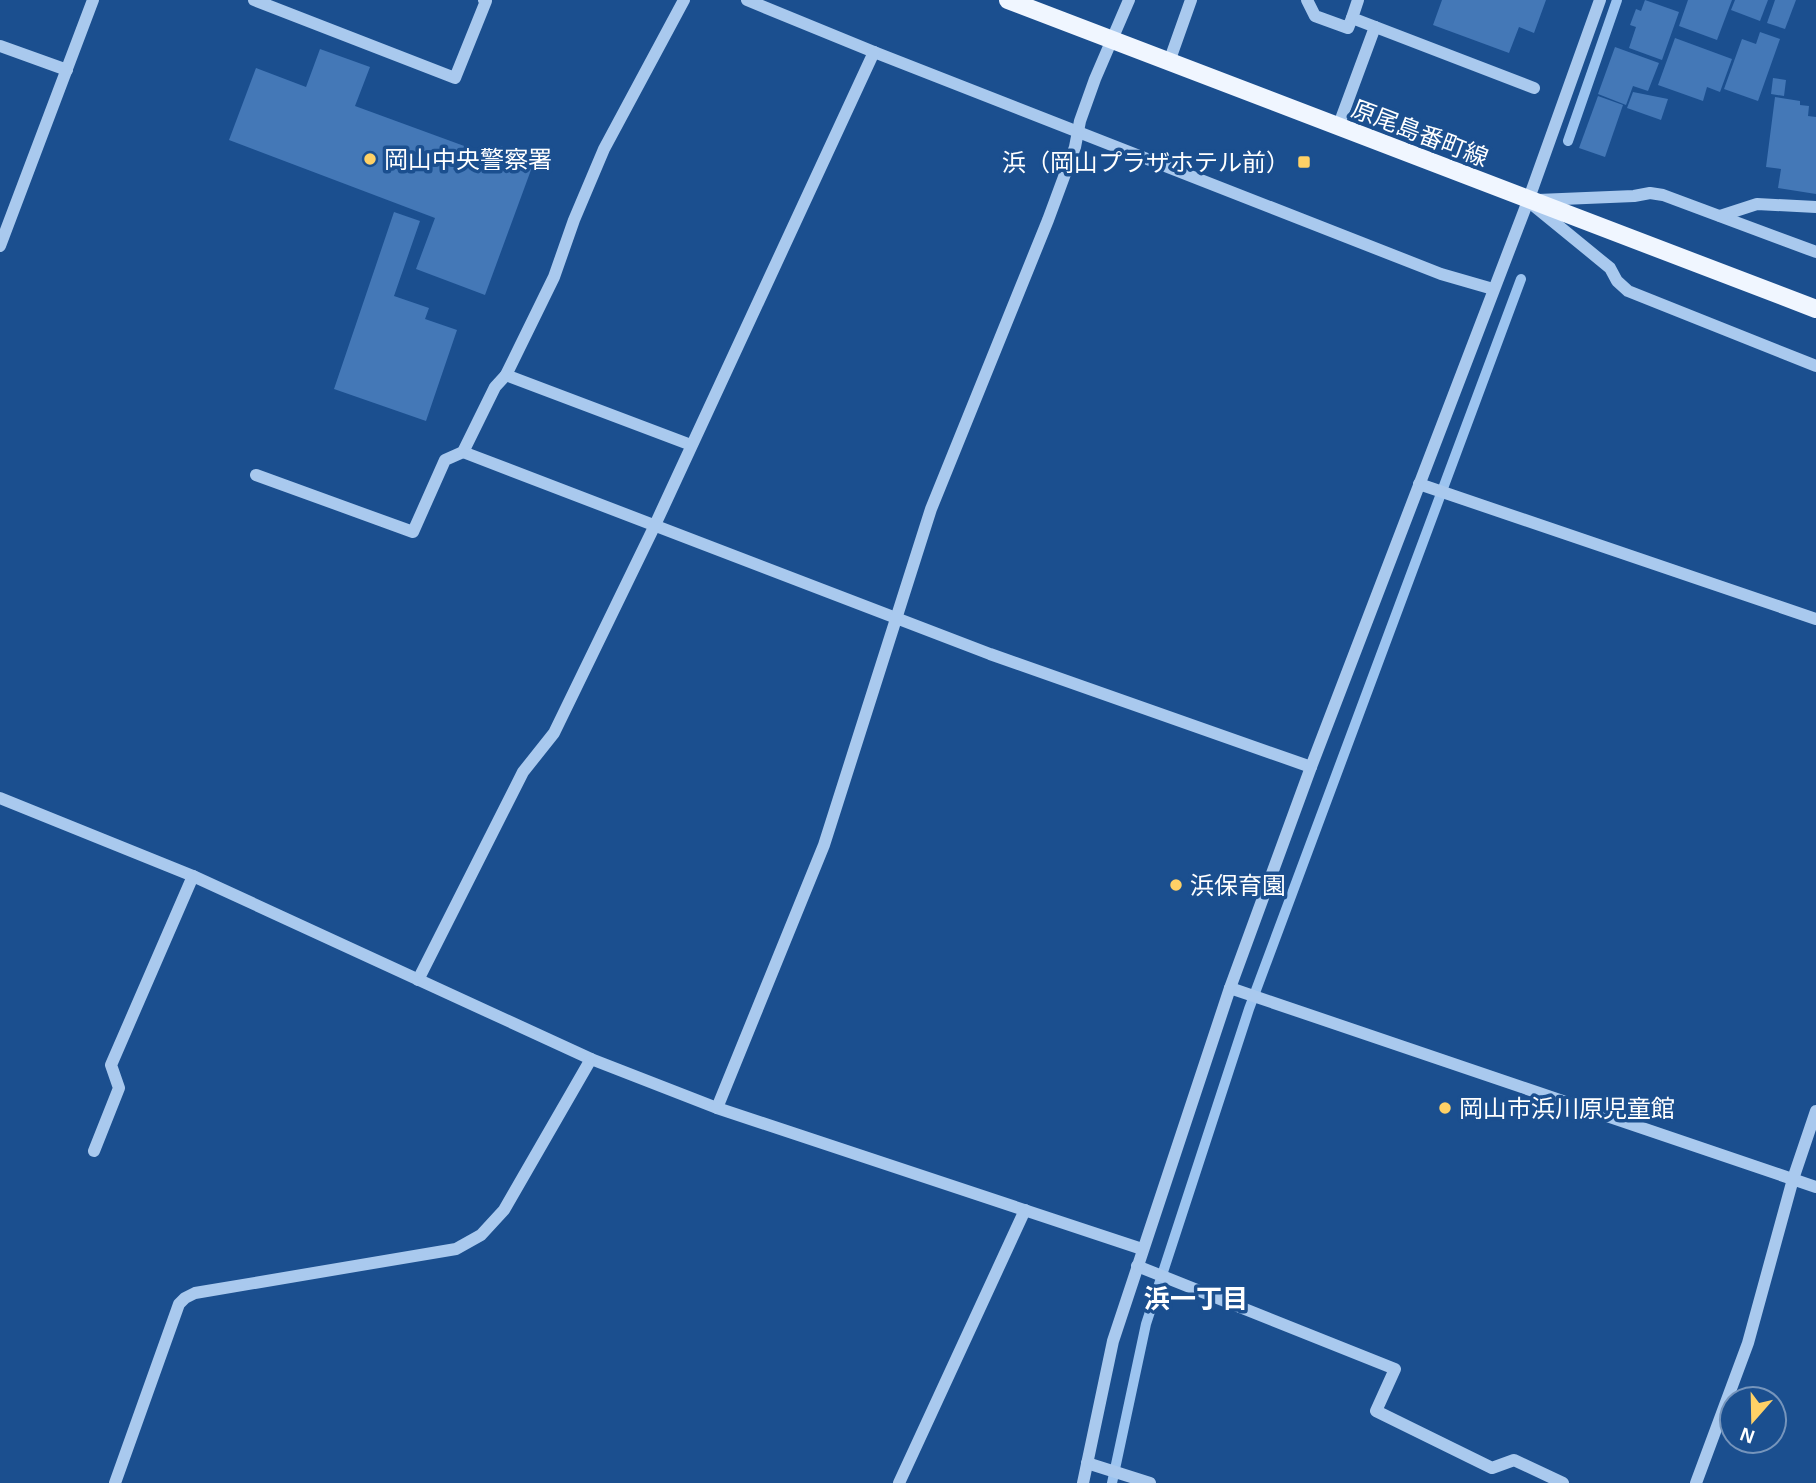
<svg xmlns="http://www.w3.org/2000/svg" width="1816" height="1483" viewBox="0 0 1816 1483" font-family="Arial,'Noto Sans JP',sans-serif">
	<rect width="100%" height="100%" fill="#1b4f8f"/>
	<g fill="none" stroke-linecap="round" stroke-linejoin="round">
		<g stroke="#9cc4f0" stroke-width="10">
			<path d="M 1568,141 L 1617,0"/>
			<path d="M 1112,1483 L 1146,1324 L 1249,1009 L 1521,279"/>
		</g>
	</g>
	<g fill="#4478b7">
		<path d="M 1442,0 L 1546,0 L 1534,33 L 1519,27 L 1509,53 L 1433,25 Z"/>
		<path d="M 1645,0 L 1679,12 L 1662,60 L 1629,48 L 1636,27 L 1630,25 L 1636,9 L 1641,11 Z"/>
		<path d="M 1688,0 L 1732,0 L 1717,40 L 1679,26 Z"/>
		<path d="M 1735,0 L 1768,0 L 1760,21 L 1731,10 Z"/>
		<path d="M 1775,0 L 1796,0 L 1785,29 L 1767,23 Z"/>
		<path d="M 1760,32 L 1780,39 L 1758,101 L 1724,89 L 1742,39 L 1756,44 Z"/>
		<path d="M 1675,38 L 1732,59 L 1720,92 L 1707,87 L 1703,101 L 1658,85 Z"/>
		<path d="M 1615,47 L 1659,63 L 1648,91 L 1633,86 L 1626,105 L 1598,94 Z"/>
		<path d="M 320,49 L 370,67 L 355,106 L 497,158 L 501,146 L 535,159 L 485,295 L 416,269 L 435,218 L 229,140 L 256,68 L 306,87 Z"/>
		<path d="M 1773,78 L 1786,80 L 1784,96 L 1771,94 Z"/>
		<path d="M 1633,92 L 1668,99 L 1661,120 L 1627,108 Z"/>
		<path d="M 1598,96 L 1623,105 L 1605,157 L 1579,148 Z"/>
		<path d="M 1775,97 L 1800,101 L 1800,105 L 1809,106 L 1808,116 L 1816,117 L 1816,194 L 1778,188 L 1781,169 L 1766,167 Z"/>
		<path d="M 394,212 L 420,221 L 394,296 L 429,308 L 425,319 L 457,330 L 426,421 L 334,389 Z"/>
	</g>
	<g fill="none" stroke-linecap="round" stroke-linejoin="round">
		<g stroke="#a9c9ee" stroke-width="12">
			<path d="M 254,0 L 455,78 L 486,1 L 484,0"/>
			<path d="M 684,0 L 604,149 L 574,220 L 554,277 L 506,375 L 691,445"/>
			<path d="M 747,0 L 874,52 L 1441,274 L 1493,289"/>
			<path d="M 1307,0 L 1315,16 L 1348,28 L 1352,18"/>
			<path d="M 1358,0 L 1352,18 L 1534,88"/>
			<path d="M 0,46 L 67,70"/>
			<path d="M 1169,62 L 1191,0"/>
			<path d="M 1338,127 L 1375,27"/>
			<path d="M 1538,200 L 1634,196 L 1650,193 L 1663,195 L 1816,252"/>
			<path d="M 1533,205 L 1610,268 L 1617,281 L 1628,291 L 1816,366"/>
			<path d="M 1720,216 L 1757,204 L 1816,207"/>
			<path d="M 0,246 L 93,0"/>
			<path d="M 463,452 L 990,654 L 1311,767"/>
			<path d="M 256,475 L 413,532 L 445,460 L 463,452 L 495,387 L 506,375"/>
			<path d="M 1419,484 L 1816,619"/>
			<path d="M 0,798 L 193,876 L 591,1059 L 717,1108 L 1142,1249"/>
			<path d="M 418,980 L 523,772 L 554,733 L 655,525 L 874,52"/>
			<path d="M 1230,988 L 1816,1187"/>
			<path d="M 717,1108 L 824,845 L 931,509 L 1048,220 L 1075,147 L 1080,121 L 1095,79 L 1129,0"/>
			<path d="M 94,1151 L 119,1088 L 111,1065 L 193,876"/>
			<path d="M 1137,1266 L 1395,1369 L 1376,1411 L 1492,1468 L 1514,1460 L 1563,1483"/>
			<path d="M 1087,1463 L 1150,1483"/>
			<path d="M 115,1483 L 179,1304 L 185,1298 L 195,1293 L 456,1249 L 481,1235 L 504,1210 L 591,1059"/>
			<path d="M 899,1483 L 1025,1210"/>
			<path d="M 1083,1483 L 1113,1341 L 1230,988 L 1311,767 L 1528,201 L 1600,0"/>
			<path d="M 1696,1483 L 1748,1343 L 1793,1179 L 1816,1111"/>
		</g>
		<path stroke="#f0f6ff" stroke-width="18" d="M 1008,0 L 1816,309"/>
	</g>
	<g fill="#ffd166" stroke="#1b4f8f" stroke-width="2.5">
		<circle cx="370" cy="159" r="7"/>
		<rect x="1297" y="155" width="14" height="14" rx="3.5"/>
		<circle cx="1176" cy="885" r="7"/>
		<circle cx="1445" cy="1108" r="7"/>
	</g>
	<g text-anchor="middle" dominant-baseline="central" stroke-width="7" stroke-linejoin="round" paint-order="stroke">
		<g font-size="24" fill="#fff" stroke="#1b4f8f">
			<text transform="translate(1420 133) rotate(21)">原尾島番町線</text>
		</g>
		<g font-size="24" fill="#fff" stroke="#1b4f8f" text-anchor="start">
			<text x="384" y="159">岡山中央警察署</text>
			<text x="1290" y="162" text-anchor="end">浜（岡山プラザホテル前）</text>
			<text x="1190" y="885">浜保育園</text>
			<text x="1459" y="1108">岡山市浜川原児童館</text>
		</g>
		<g font-size="26" font-weight="bold" fill="#fff" stroke="#1b4f8f">
			<text x="1196" y="1299">浜一丁目</text>
		</g>
	</g>
	<g transform="translate(1753 1420) rotate(200)"><circle r="33" fill="#1b4f8f" stroke="#7695bc" stroke-width="2"/>
	<path d="M0-5L12 26L0 18L-12 26Z" fill="#ffd166"/>
	<text y="-10" font-size="19" font-weight="bold" text-anchor="middle" fill="#ffffff">N</text>
	</g>
</svg>
